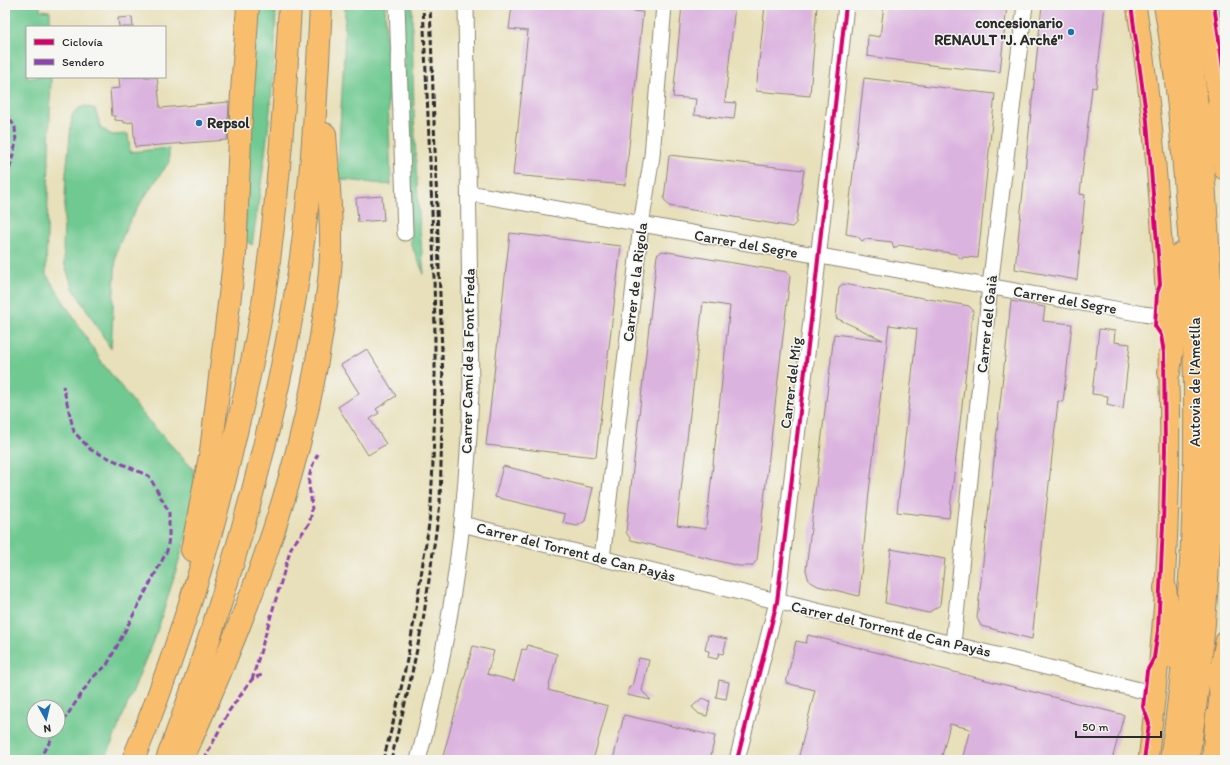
<svg xmlns="http://www.w3.org/2000/svg" width="1230" height="765" viewBox="0 0 1230 765" font-family="Itim,sans-serif">
	<rect width="100%" height="100%" fill="#f6f6f2"/>
	<filter id="ink" filterUnits="userSpaceOnUse"><feTurbulence type="fractalNoise" baseFrequency=".025" numOctaves="2"/><feDisplacementMap in="SourceGraphic" scale="8" xChannelSelector="R" yChannelSelector="G"/><feConvolveMatrix kernelMatrix="1 2 1 2 8 2 1 2 1" color-interpolation-filters="sRGB"/></filter>
	<filter id="wash" filterUnits="userSpaceOnUse"><feTurbulence type="fractalNoise" baseFrequency=".012" numOctaves="4" result="noise"/><feDisplacementMap in="SourceGraphic" scale="16" xChannelSelector="R" yChannelSelector="G"/><feGaussianBlur stdDeviation="0.9" result="paint"/><feColorMatrix in="noise" values="0 0 0 0 0 0 0 0 0 0 0 0 0 0 0 0 0 1.4 0 .05"/><feComposite in="paint" operator="in"/></filter>
	<g filter="url(#wash)">
		<rect width="100%" height="100%" fill="#e8e0ba"/>
		<g fill="#6fc991" stroke="#4d7a5e" fill-rule="evenodd">
			<path d="M 5,5 L 40,5 L 40,10 L 50,11 L 50,27 L 27,27 L 27,77 L 51,77 L 46,274 L 103,364 L 147,419 L 193,469 L 199,495 L 159,626 L 105,760 L 5,760 ZM 34,707 L 58,707 L 58,731 L 34,731 Z"/>
			<path d="M 259,5 L 276,5 C 276,85 264,166 252,245 L 244,240 L 252,57 Z"/>
			<path d="M 345,5 L 385,5 L 391,185 L 337,179 L 344,56 Z"/>
			<path d="M 402,5 L 412,5 C 413,95 415,185 424,274 L 411,244 Z"/>
			<path d="M 1218,5 L 1225,5 L 1225,68 Z"/>
			<path d="M 86,106 L 95,109 L 101,128 L 112,135 L 128,134 L 130,152 L 169,148 L 169,162 L 143,199 L 127,226 L 116,253 L 111,349 L 73,288 L 65,266 L 63,248 L 66,174 L 72,116 C 76,109 79,108 86,106 Z"/>
		</g>
		<g id="blocks">
			<g fill="#dbb3df" fill-rule="evenodd">
				<path d="M 512,5 L 574,5 L 643,12 L 625,185 L 513,175 L 528,31 L 509,29 Z"/>
				<path d="M 682,5 L 735,5 L 725,102 L 736,103 L 734,119 L 694,115 L 696,99 L 673,97 Z"/>
				<path d="M 765,5 L 817,5 L 810,96 L 756,91 Z"/>
				<path d="M 884,5 L 1007,5 L 1000,72 L 938,66 L 867,56 L 868,35 L 880,37 Z"/>
				<path d="M 1042,5 L 1105,5 L 1096,88 L 1092,87 L 1080,194 L 1085,195 L 1077,280 L 1015,269 Z"/>
				<path d="M 132,17 L 133,27 L 119,27 L 118,18 Z"/>
				<path d="M 119,77 L 157,77 L 160,108 L 229,102 L 227,140 L 135,147 L 133,122 L 124,123 L 124,121 L 115,120 L 115,116 L 112,116 L 110,89 L 120,88 Z"/>
				<path d="M 864,78 L 995,94 L 978,258 L 964,257 L 961,259 L 956,254 L 899,245 L 894,249 L 892,242 L 865,239 L 862,241 L 857,236 L 846,234 Z"/>
				<path d="M 669,155 L 804,170 L 796,223 L 792,227 L 669,206 L 664,199 Z"/>
				<path d="M 382,196 L 384,220 L 358,222 L 356,198 Z"/>
				<path d="M 510,233 L 621,246 L 596,457 L 486,445 Z"/>
				<path d="M 662,251 L 787,272 L 790,276 L 757,560 L 752,566 L 739,566 L 631,540 L 626,532 L 657,255 ZM 703,302 L 730,306 L 706,529 L 677,525 Z"/>
				<path d="M 843,284 L 969,306 L 973,310 L 949,518 L 897,512 L 917,329 L 889,325 L 869,492 L 859,596 L 818,586 L 809,581 L 806,570 L 834,334 L 883,340 L 836,318 L 839,287 Z"/>
				<path d="M 1011,301 L 1045,307 L 1043,321 L 1072,324 L 1063,402 L 1058,401 L 1032,639 L 981,626 L 977,618 Z"/>
				<path d="M 1099,329 L 1115,331 L 1114,342 L 1130,344 L 1123,409 L 1107,405 L 1108,396 L 1092,394 Z"/>
				<path d="M 367,349 L 396,396 L 376,409 L 379,413 L 370,419 L 386,444 L 368,455 L 338,407 L 359,393 L 341,365 Z"/>
				<path d="M 503,466 L 593,488 L 585,521 L 577,526 L 563,523 L 565,514 L 495,497 Z"/>
				<path d="M 891,549 L 945,559 L 940,605 L 928,613 L 885,603 Z"/>
				<path d="M 708,635 L 727,639 L 723,654 L 719,653 L 717,659 L 708,657 L 709,651 L 705,650 Z"/>
				<path d="M 808,635 L 1124,715 L 1112,760 L 962,760 L 970,729 L 950,724 L 941,760 L 798,760 L 815,690 L 786,683 L 796,641 L 806,643 Z"/>
				<path d="M 528,645 L 557,654 L 548,690 L 608,706 L 593,760 L 442,760 L 473,646 L 494,651 L 487,674 L 514,681 L 522,649 L 526,650 Z"/>
				<path d="M 639,658 L 649,660 L 642,691 L 651,700 L 627,695 L 629,687 L 632,687 Z"/>
				<path d="M 719,680 L 729,682 L 726,699 L 716,697 Z"/>
				<path d="M 702,698 L 710,701 L 707,716 L 699,714 L 692,707 Z"/>
				<path d="M 624,715 L 715,736 L 710,760 L 613,760 Z"/>
			</g>
		</g>
	</g>
	<g filter="url(#ink)">
		<use href="#blocks" fill-opacity="0" stroke="#8a8672" stroke-width="1"/>
		<g fill="none" stroke-linecap="round" stroke-linejoin="round">
			<defs>
				<g id="minor">
					<path d="M 397,5 L 405,233"/>
					<path d="M 469,193 L 1143,314 L 1166,317"/>
					<path d="M 462,524 L 1156,694"/>
					<path d="M 602,559 L 641,225 L 652,156 L 664,5"/>
					<path d="M 953,644 L 990,286 L 1025,5"/>
					<path d="M 418,760 C 451,640 467,514 471,390 L 466,5"/>
					<path d="M 737,760 L 777,602 L 814,296 L 846,5"/>
				</g>
				<g id="major">
					<path d="M 1136,5 C 1154,113 1162,221 1167,330"/>
					<path d="M 1202,5 L 1219,105"/>
					<path d="M 1217,716 L 1219,697 L 1218,679 L 1225,641"/>
					<path d="M 1148,760 C 1165,626 1174,492 1168,356"/>
				</g>
				<g id="highway">
					<path d="M 1165,5 C 1177,71 1182,138 1187,205 C 1201,390 1198,576 1171,760"/>
					<path d="M 1183,5 C 1202,116 1209,230 1212,342 C 1214,450 1211,558 1200,666 C 1197,697 1192,729 1188,760"/>
					<path d="M 1219,105 L 1218,120 L 1225,169"/>
					<path d="M 1169,372 L 1175,331 L 1180,254"/>
					<path d="M 192,550 L 211,451 L 235,254 L 242,92 L 248,5"/>
					<path d="M 1165,588 L 1173,646 L 1172,657"/>
					<path d="M 133,760 C 176,656 209,550 234,441 C 245,396 255,350 263,304 C 278,205 285,105 290,5"/>
					<path d="M 167,760 C 222,611 267,460 294,303 C 311,205 316,105 321,5"/>
					<path d="M 182,760 C 242,626 295,495 319,349 C 324,318 330,286 331,255 C 332,215 328,174 325,134"/>
					<path d="M 1213,760 L 1217,716"/>
				</g>
			</defs>
			<use href="#minor" stroke="#8a8672" stroke-width="17"/>
			<use href="#major" stroke="#8a8672" stroke-width="21"/>
			<use href="#highway" stroke="#8a8672" stroke-width="24"/>
			<use href="#minor" stroke="#fff" stroke-width="15"/>
			<use href="#major" stroke="#f9be6d" stroke-width="19"/>
			<use href="#highway" stroke="#f9be6d" stroke-width="22"/>
			<g stroke="#2b2b2b" stroke-width="3" stroke-dasharray="6 3" stroke-linecap="butt">
				<path d="M 383,760 C 401,698 413,633 422,569 C 425,547 430,524 431,501 C 441,336 430,170 423,5"/>
				<path d="M 391,760 L 409,687 L 423,621 L 440,504 L 443,383 L 430,5"/>
			</g>
			<g stroke="#8e44ad" stroke-width="3" stroke-dasharray="6 3" stroke-linecap="butt">
				<path d="M 5,112 L 15,127 L 16,142 L 5,188"/>
				<path d="M 252,680 L 291,548 C 295,541 308,527 309,523 C 314,510 311,499 309,486 C 308,475 313,463 318,454"/>
				<path d="M 58,729 L 92,678 L 107,665 L 167,551 L 169,537 L 169,512 L 149,476 L 91,450 L 74,432 L 63,386"/>
				<path d="M 38,760 L 57,731"/>
				<path d="M 204,760 L 229,711 L 253,678 L 262,675"/>
			</g>
			<defs>
				<g id="cycleway">
					<path d="M 1131,5 L 1147,121 L 1158,255 L 1160,285 L 1157,293 L 1155,326 L 1161,335 L 1164,353 L 1165,449 L 1163,526 L 1158,630 L 1154,658 L 1147,671 L 1143,707 L 1149,723 L 1144,760"/>
					<path d="M 1214,5 L 1225,82"/>
					<path d="M 737,760 L 777,602 L 814,296 L 846,5"/>
				</g>
			</defs>
			<use href="#cycleway" stroke="#f6f6f2" stroke-width="6"/>
			<use href="#cycleway" stroke="#d6006c" stroke-width="4"/>
		</g>
	</g>
	<g fill="#1f6fb2" stroke="#f6f6f2" stroke-width="1.5">
		<circle cx="1071" cy="32" r="4"/>
		<circle cx="199" cy="123" r="4"/>
	</g>
	<g text-anchor="middle" dominant-baseline="central" stroke-width="3" stroke-linejoin="round" paint-order="stroke">
		<g font-size="15" font-weight="bold" fill="#2b2b2b" stroke="#f6f6f2" text-anchor="end">
			<text x="1063" y="23">concesionario<tspan x="1063" dy="17">RENAULT "J. Arché"</tspan></text>
			<text x="207" y="123" text-anchor="start">Repsol</text>
		</g>
		<g font-size="15" fill="#2b2b2b" stroke="#f6f6f2">
			<text transform="translate(746 244) rotate(10)">Carrer del Segre</text>
			<text transform="translate(635 282) rotate(-83)">Carrer de la Rigola</text>
			<text transform="translate(1065 300) rotate(10)">Carrer del Segre</text>
			<text transform="translate(987 324) rotate(-84)">Carrer del Gaià</text>
			<text transform="translate(468 361) rotate(-89)">Carrer Camí de la Font Freda</text>
			<text transform="translate(1195 382) rotate(-90)">Autovia de l'Ametlla</text>
			<text transform="translate(791 383) rotate(-83)">Carrer del Mig</text>
			<text transform="translate(576 552) rotate(14)">Carrer del Torrent de Can Payàs</text>
			<text transform="translate(891 629) rotate(13)">Carrer del Torrent de Can Payàs</text>
		</g>
	</g>
	<rect width="1230" height="765" fill="none" stroke="#f6f6f2" stroke-width="20"/>
	<rect x="26" y="26" width="140" height="52" fill="#f6f6f2" stroke="#a5a5a2"/>
	<rect x="34" y="39" width="20" height="6" fill="#d6006c" stroke="#a5a5a2"/>
	<text x="62" y="46" font-size="12" fill="#2b2b2b">Ciclovía</text>
	<rect x="34" y="59" width="20" height="6" fill="#8e44ad" stroke="#a5a5a2"/>
	<text x="62" y="66" font-size="12" fill="#2b2b2b">Sendero</text>
	<g transform="translate(46 719) rotate(172)"><circle r="19" fill="#f6f6f2" stroke="#a5a5a2"/>
	<path d="M0-3L7 15L0 10L-7 15Z" fill="#1f6fb2"/>
	<text y="-6" font-size="11" font-weight="bold" text-anchor="middle" fill="#2b2b2b">N</text>
	</g>
	<path d="M1076 731v6h85v-6" fill="none" stroke="#2b2b2b" stroke-width="2"/>
	<text x="1082" y="731" font-size="12" fill="#2b2b2b" stroke="#f6f6f2" stroke-width="3" paint-order="stroke">50 m</text>
</svg>
